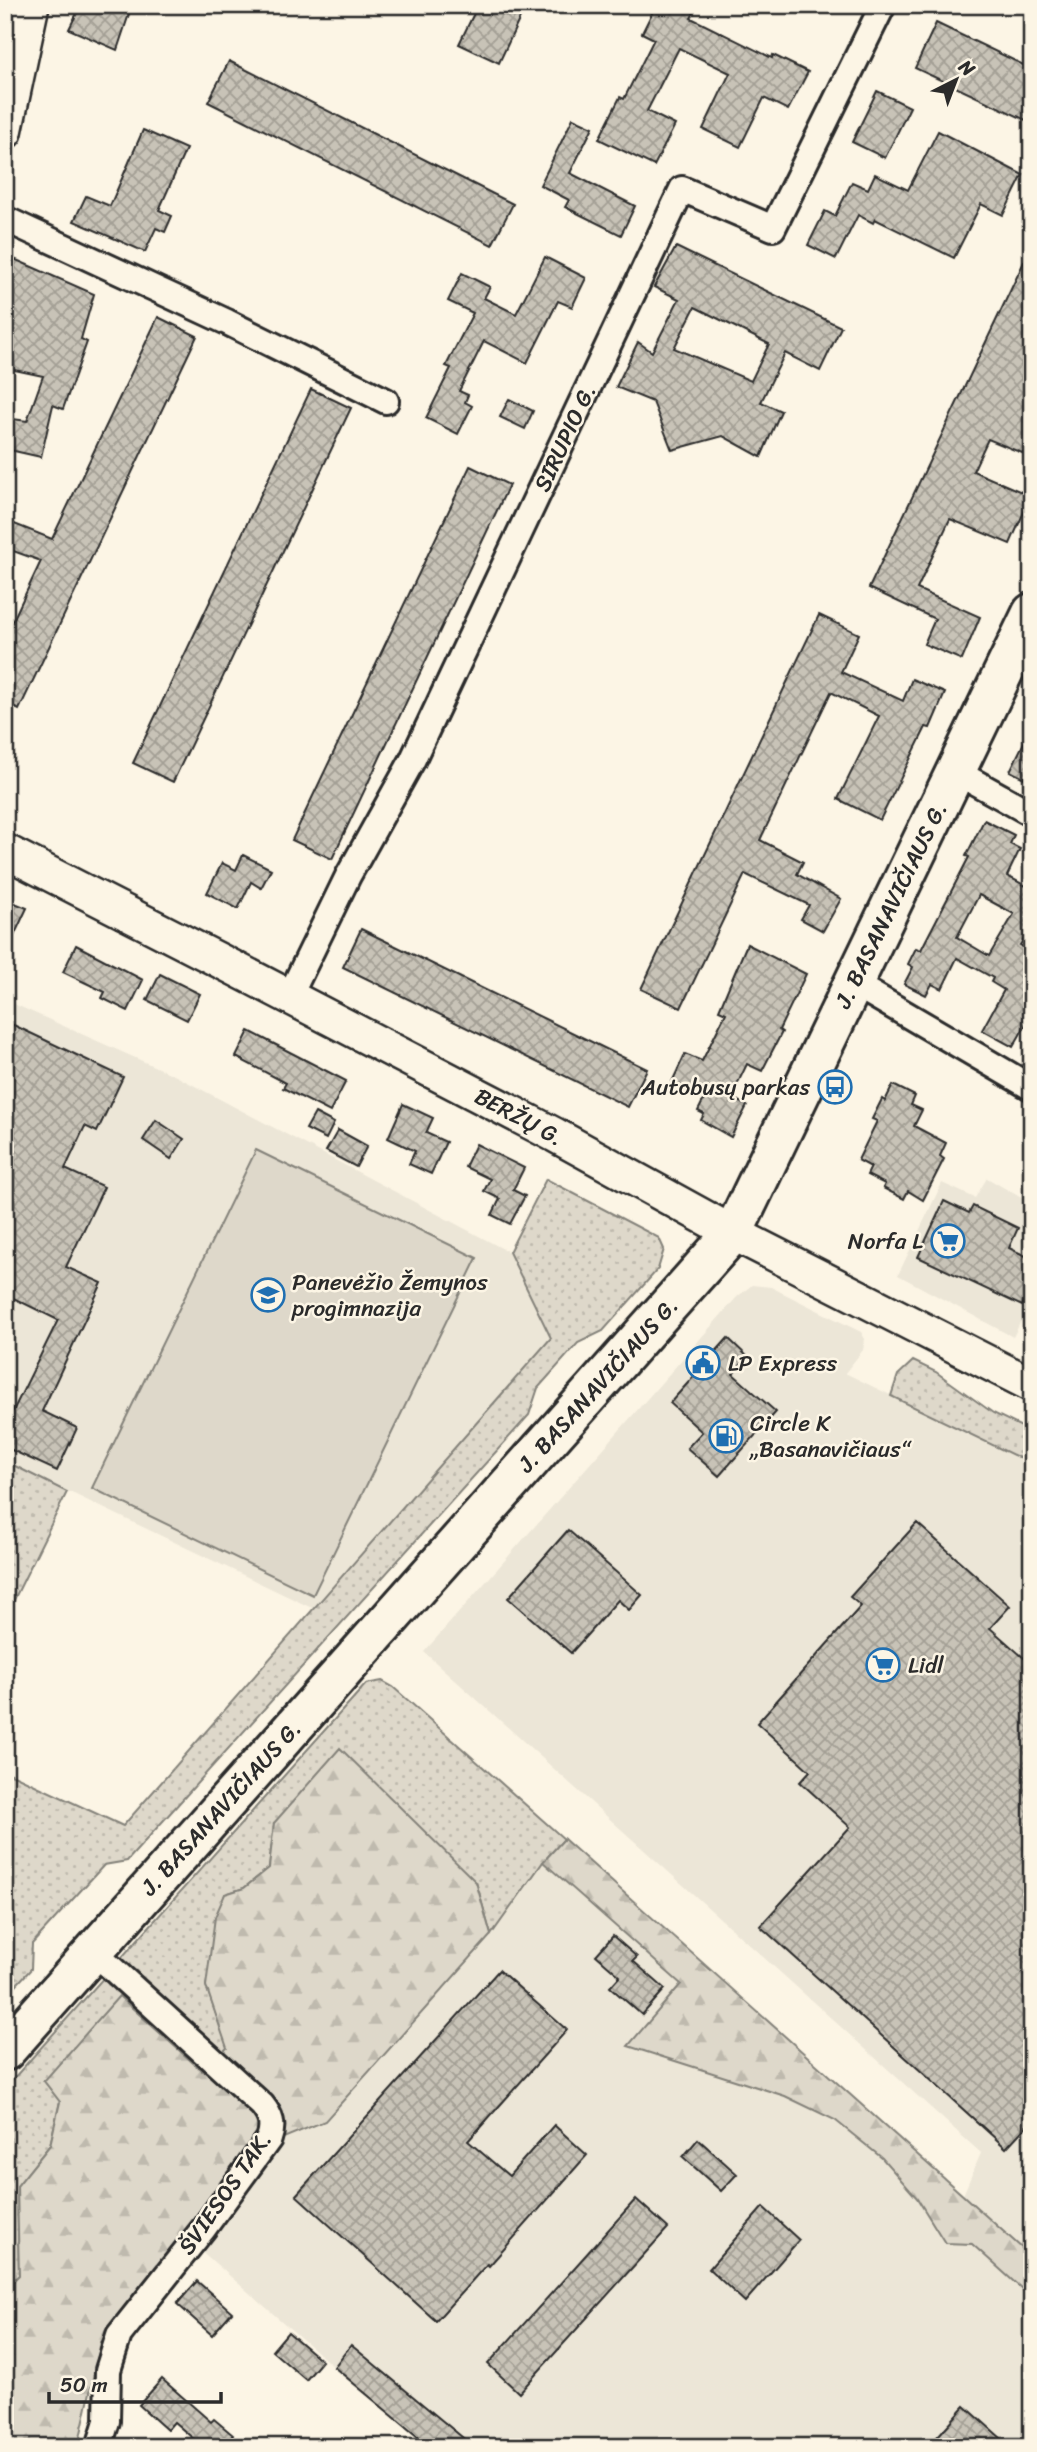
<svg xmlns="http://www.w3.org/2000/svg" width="1037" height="2452" viewBox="0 0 1037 2452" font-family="Sriracha,sans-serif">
	<defs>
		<pattern id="green-dots" width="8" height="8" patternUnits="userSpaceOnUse" patternTransform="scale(1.75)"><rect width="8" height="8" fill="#ded8ca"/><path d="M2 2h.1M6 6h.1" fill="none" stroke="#bfbaae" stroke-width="1.8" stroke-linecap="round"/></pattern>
		<pattern id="forest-firs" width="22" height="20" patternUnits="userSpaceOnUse" patternTransform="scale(1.75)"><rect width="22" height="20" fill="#ded8ca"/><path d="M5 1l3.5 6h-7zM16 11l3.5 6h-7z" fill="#bfbaae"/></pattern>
		<pattern id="building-cross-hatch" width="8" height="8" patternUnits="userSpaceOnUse" patternTransform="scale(1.75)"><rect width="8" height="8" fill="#c8c3b7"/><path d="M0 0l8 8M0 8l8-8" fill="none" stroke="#a39f95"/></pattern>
	</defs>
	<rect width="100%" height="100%" fill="#fcf5e5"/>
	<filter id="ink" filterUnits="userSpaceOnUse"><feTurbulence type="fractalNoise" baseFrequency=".0143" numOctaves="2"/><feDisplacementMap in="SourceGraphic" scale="14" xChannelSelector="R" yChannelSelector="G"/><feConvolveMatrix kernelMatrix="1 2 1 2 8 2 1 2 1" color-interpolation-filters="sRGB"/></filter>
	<g filter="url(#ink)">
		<g fill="#ece6d7">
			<path d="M 5,1000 L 176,1076 L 509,1252 L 551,1338 L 314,1609 L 5,1461 Z"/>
			<path d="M 987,1178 L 1032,1204 L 1032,1299 L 1013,1337 L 898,1275 L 942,1183 L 975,1198 Z"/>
			<path d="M 752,1285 L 771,1287 L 861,1332 L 865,1339 L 863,1350 L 845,1373 L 1032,1464 L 1032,1480 L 1027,1487 L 1032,1490 L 1032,2257 L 963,2195 L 981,2153 L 424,1652 L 737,1297 Z"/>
			<path d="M 543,1862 L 681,1984 L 628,2046 L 785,2096 L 835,2120 L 882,2158 L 917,2198 L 945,2243 L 972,2244 L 1032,2298 L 1032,2447 L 430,2447 L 334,2367 L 183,2235 L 254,2150 L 326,2121 L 491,1935 Z"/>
		</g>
		<g fill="url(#green-dots)" stroke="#84827a" stroke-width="2">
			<path d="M 546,1179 L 659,1238 L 664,1249 L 658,1269 L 603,1331 L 578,1343 L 538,1388 L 529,1415 L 127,1861 L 104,1865 L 32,1944 L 31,1969 L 5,1997 L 5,1771 L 123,1826 L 551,1338 L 509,1252 Z"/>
			<path d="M 913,1361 L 936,1372 L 993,1413 L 1032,1432 L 1032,1464 L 891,1396 L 898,1375 Z"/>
			<path d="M 5,1461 L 67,1492 L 5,1618 Z"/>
			<path d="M 382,1681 L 393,1687 L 564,1839 L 543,1862 L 491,1935 L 476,1882 L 274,1823 L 269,1868 L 244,1888 L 225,1894 L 206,1986 L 228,2048 L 203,2071 L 44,2081 L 60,2101 L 50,2145 L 17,2186 L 19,2275 L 5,2289 L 5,2088 L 366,1684 Z"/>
		</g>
		<g fill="url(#forest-firs)" stroke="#84827a" stroke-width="2">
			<path d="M 340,1748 L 476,1882 L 491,1935 L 325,2121 L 254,2150 L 183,2235 L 101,2342 L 78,2447 L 5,2447 L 5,2289 L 19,2275 L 17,2186 L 50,2145 L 60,2102 L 44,2081 L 119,1996 L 202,2071 L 227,2048 L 206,1986 L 215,1917 L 225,1894 L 244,1888 L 269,1868 L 274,1823 Z"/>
			<path d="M 564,1839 L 1032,2257 L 1032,2298 L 972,2244 L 945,2243 L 917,2198 L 882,2158 L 835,2120 L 785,2096 L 628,2046 L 681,1984 L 543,1862 Z"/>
		</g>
		<path fill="#ded8ca" stroke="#84827a" stroke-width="2" d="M 256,1150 L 477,1258 L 313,1595 L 92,1488 Z"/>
		<g fill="url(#building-cross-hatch)" stroke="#2b2b2b" stroke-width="2" fill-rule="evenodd">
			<path d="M 81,5 L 132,5 L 117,50 L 69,29 Z"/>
			<path d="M 478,5 L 526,5 L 499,63 L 459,44 Z"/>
			<path d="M 656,5 L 698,5 L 691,18 L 772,58 L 773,55 L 808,72 L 788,110 L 764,98 L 740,147 L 703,129 L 730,73 L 679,48 L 647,111 L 675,125 L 654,166 L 599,139 L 620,97 L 624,99 L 654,39 L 642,33 Z"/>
			<path d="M 936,23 L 1032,69 L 1032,123 L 915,68 Z"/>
			<path d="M 229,61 L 513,204 L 492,245 L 208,102 Z"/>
			<path d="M 877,91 L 910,107 L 885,158 L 852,142 Z"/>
			<path d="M 573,118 L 593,127 L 570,173 L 635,206 L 621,235 L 565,207 L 569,200 L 540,185 Z"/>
			<path d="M 143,130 L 186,149 L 159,210 L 172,216 L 165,232 L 156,228 L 145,252 L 74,221 L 86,196 L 110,206 Z"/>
			<path d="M 938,131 L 1023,175 L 1003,215 L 981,204 L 954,258 L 875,219 L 873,223 L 858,215 L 836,259 L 808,245 L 825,211 L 835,216 L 852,182 L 868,189 L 875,174 L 908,190 Z"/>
			<path d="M 1032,245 L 1032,457 L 988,439 L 973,471 L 1031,496 L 1010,544 L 950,519 L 917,589 L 980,617 L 962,660 L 924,644 L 935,619 L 869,588 Z"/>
			<path d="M 676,247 L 841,327 L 820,371 L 785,353 L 761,402 L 781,411 L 761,457 L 723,436 L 672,450 L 653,402 L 616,387 L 638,342 L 652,352 L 679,299 L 654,287 ZM 695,307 L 769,344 L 751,381 L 674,348 Z"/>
			<path d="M 545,257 L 586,278 L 572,307 L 558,301 L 527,363 L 484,341 L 459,391 L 468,395 L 465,402 L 472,406 L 458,434 L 426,418 L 451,368 L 446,366 L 473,313 L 448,301 L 462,273 L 490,287 L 484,298 L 516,314 Z"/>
			<path d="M 14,259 L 94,294 L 81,339 L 87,342 L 63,409 L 53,405 L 41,457 L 5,449 L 5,418 L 27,421 L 43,376 L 5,368 L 5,325 Z"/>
			<path d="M 158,317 L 197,336 L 19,710 L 5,703 L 5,637 L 41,561 L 5,548 L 5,539 L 12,523 L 52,539 Z"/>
			<path d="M 311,389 L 351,408 L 173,782 L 133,763 Z"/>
			<path d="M 509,399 L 533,411 L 525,429 L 500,417 Z"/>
			<path d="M 470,466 L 509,485 L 332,859 L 292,840 Z"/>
			<path d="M 819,615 L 859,634 L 841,672 L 903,701 L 912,679 L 945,693 L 930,728 L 926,727 L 880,820 L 838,799 L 879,716 L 831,692 L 760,840 L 803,862 L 797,874 L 841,899 L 823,931 L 801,919 L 809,905 L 745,874 L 681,1008 L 641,989 Z"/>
			<path d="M 1032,726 L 1032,782 L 1010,771 Z"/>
			<path d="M 984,820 L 1014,835 L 1010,844 L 1020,849 L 1007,876 L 1030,888 L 1032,886 L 1032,927 L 1020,945 L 1032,952 L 1032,1014 L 1013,1047 L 982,1030 L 1004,990 L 991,982 L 993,978 L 957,958 L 942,989 L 932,984 L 926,995 L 904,984 L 913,967 L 908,964 L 916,948 L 921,950 L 926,940 L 969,857 L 966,856 ZM 979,895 L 1014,914 L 989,956 L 957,937 Z"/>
			<path d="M 243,855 L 271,869 L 261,888 L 251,882 L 238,909 L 207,893 L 222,863 L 236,870 Z"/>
			<path d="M 5,899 L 27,908 L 5,955 Z"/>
			<path d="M 361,929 L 647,1069 L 628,1107 L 343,967 Z"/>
			<path d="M 747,944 L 806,974 L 779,1030 L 782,1032 L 762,1071 L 747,1064 L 731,1097 L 747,1106 L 731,1137 L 701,1120 L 704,1114 L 698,1111 L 705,1097 L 672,1082 L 685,1054 L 702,1061 L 726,1013 L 719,1010 Z"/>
			<path d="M 76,945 L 143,980 L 128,1011 L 102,998 L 105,992 L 63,972 Z"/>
			<path d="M 160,974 L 200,994 L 187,1020 L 147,1000 Z"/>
			<path d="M 5,1021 L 123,1077 L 97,1132 L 85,1126 L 65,1169 L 104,1187 L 66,1267 L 102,1283 L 42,1411 L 77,1428 L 57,1471 L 5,1447 L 5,1407 L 13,1411 L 58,1320 L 5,1294 Z"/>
			<path d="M 249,1031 L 346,1081 L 330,1112 L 283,1088 L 286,1083 L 236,1057 Z"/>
			<path d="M 893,1085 L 915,1096 L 911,1105 L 922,1110 L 914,1126 L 946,1143 L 940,1156 L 944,1159 L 923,1200 L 908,1191 L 904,1199 L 883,1188 L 885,1184 L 867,1175 L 871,1167 L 858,1160 L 877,1121 L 872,1119 L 882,1099 L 885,1101 Z"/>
			<path d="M 403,1104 L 433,1118 L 426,1133 L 446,1142 L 431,1174 L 409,1164 L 415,1151 L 388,1138 Z"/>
			<path d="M 315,1113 L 334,1123 L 326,1139 L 306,1129 Z"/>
			<path d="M 156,1120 L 184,1139 L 171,1159 L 143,1140 Z"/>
			<path d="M 338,1130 L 367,1146 L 356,1167 L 326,1151 Z"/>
			<path d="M 476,1144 L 524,1168 L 513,1190 L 525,1196 L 510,1224 L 492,1215 L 500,1199 L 484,1191 L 490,1179 L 465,1167 Z"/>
			<path d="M 944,1201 L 969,1213 L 973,1206 L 1018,1228 L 1009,1248 L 1032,1259 L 1032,1285 L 1022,1306 L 918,1257 Z"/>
			<path d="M 728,1338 L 748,1357 L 733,1374 L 776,1412 L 719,1476 L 687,1448 L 702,1432 L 670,1403 Z"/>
			<path d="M 917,1523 L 1010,1606 L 990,1628 L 1032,1665 L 1032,2120 L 1006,2148 L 760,1926 L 850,1827 L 800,1782 L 810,1771 L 757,1723 L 861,1606 L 850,1597 Z"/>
			<path d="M 568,1530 L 642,1595 L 629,1610 L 618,1600 L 571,1653 L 508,1598 Z"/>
			<path d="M 613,1936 L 637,1957 L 633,1961 L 665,1989 L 642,2015 L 610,1987 L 620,1976 L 596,1955 Z"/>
			<path d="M 499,1970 L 567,2030 L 468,2141 L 509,2176 L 554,2125 L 587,2155 L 489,2266 L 487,2264 L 436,2321 L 296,2195 Z"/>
			<path d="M 698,2139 L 737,2174 L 721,2191 L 683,2157 Z"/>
			<path d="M 636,2199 L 668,2228 L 519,2393 L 488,2364 Z"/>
			<path d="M 763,2207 L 799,2240 L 745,2302 L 709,2269 Z"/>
			<path d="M 197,2281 L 232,2312 L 212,2335 L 177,2304 Z"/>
			<path d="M 288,2332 L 322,2361 L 306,2380 L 272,2351 Z"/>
			<path d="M 351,2345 L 474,2447 L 430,2447 L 334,2367 Z"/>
			<path d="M 162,2379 L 211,2422 L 214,2419 L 233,2435 L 223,2447 L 203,2447 L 174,2422 L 167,2430 L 139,2405 Z"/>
			<path d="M 965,2406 L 1011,2447 L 928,2447 Z"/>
		</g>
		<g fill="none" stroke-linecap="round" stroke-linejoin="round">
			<defs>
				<g id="street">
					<path d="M 5,219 L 227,322 L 386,401"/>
					<path d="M 955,771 L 1032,814"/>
					<path d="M 853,983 L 1032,1088"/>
					<path d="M 289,997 L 348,876 L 412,761 L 682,189 L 773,228 L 883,5"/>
					<path d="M 94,1952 L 262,2105 C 271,2116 274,2125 269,2139 L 204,2228 L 119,2335 L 108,2370 L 107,2421 L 99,2447"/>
				</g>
				<g id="secondary">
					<path d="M 5,132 L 32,5"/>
					<path d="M 5,851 L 232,967 L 555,1135 L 733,1233 L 1032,1385"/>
				</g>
				<path id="highway" d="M 5,2051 L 733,1233 L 1032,613"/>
			</defs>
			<use href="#street" stroke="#2b2b2b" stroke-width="30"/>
			<use href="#secondary" stroke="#2b2b2b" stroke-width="38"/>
			<use href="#highway" stroke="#2b2b2b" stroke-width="44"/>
			<use href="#street" stroke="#fcf5e5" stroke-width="24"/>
			<use href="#secondary" stroke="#fcf5e5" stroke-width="33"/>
			<use href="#highway" stroke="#fcf5e5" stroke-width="38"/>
		</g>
	</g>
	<defs>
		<symbol id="bus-ring" viewBox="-11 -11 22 22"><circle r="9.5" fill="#fcf5e5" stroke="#1f6fb2" stroke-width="1.5"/><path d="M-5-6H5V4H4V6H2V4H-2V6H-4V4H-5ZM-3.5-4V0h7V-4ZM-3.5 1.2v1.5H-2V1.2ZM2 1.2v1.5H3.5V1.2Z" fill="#1f6fb2"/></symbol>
		<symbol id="supermarket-ring" viewBox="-11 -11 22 22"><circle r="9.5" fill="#fcf5e5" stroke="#1f6fb2" stroke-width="1.5"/><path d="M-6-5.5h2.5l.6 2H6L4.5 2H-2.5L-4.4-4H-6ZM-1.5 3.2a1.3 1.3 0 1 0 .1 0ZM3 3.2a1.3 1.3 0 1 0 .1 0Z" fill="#1f6fb2"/></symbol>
		<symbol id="school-ring" viewBox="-11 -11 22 22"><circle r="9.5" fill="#fcf5e5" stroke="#1f6fb2" stroke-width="1.5"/><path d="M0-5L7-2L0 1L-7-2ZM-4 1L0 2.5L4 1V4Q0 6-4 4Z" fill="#1f6fb2"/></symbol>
		<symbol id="civic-ring" viewBox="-11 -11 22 22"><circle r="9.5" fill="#fcf5e5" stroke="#1f6fb2" stroke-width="1.5"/><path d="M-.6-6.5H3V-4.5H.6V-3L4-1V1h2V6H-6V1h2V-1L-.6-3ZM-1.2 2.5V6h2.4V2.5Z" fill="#1f6fb2"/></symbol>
		<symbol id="fuel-ring" viewBox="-11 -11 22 22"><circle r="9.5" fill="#fcf5e5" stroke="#1f6fb2" stroke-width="1.5"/><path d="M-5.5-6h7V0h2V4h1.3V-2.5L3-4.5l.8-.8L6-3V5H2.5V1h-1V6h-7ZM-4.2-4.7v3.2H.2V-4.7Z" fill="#1f6fb2"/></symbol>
	</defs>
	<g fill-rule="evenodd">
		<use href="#bus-ring" x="816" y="1068" width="38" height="38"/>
		<use href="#supermarket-ring" x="929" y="1222" width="38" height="38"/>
		<use href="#school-ring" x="249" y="1276" width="38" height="38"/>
		<use href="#civic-ring" x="684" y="1344" width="38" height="38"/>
		<use href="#fuel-ring" x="707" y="1417" width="38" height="38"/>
		<use href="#supermarket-ring" x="864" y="1646" width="38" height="38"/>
	</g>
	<g text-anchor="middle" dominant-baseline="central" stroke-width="5" stroke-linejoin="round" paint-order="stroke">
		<g font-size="23" fill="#2b2b2b" stroke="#fcf5e5">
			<text transform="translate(565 438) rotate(-65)">SIRUPIO G.</text>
			<text transform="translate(891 905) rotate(-64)">J. BASANAVIČIAUS G.</text>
			<text transform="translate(519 1117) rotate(28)">BERŽŲ G.</text>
			<text transform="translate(598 1385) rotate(-48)">J. BASANAVIČIAUS G.</text>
			<text transform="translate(221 1808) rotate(-48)">J. BASANAVIČIAUS G.</text>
			<text transform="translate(225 2193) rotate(-55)">ŠVIESOS TAK.</text>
		</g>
		<g font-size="23" fill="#2b2b2b" stroke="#fcf5e5" text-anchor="start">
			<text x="810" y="1087" text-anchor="end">Autobusų parkas</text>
			<text x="923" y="1241" text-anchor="end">Norfa L</text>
			<text x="292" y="1282">Panevėžio Žemynos<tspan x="292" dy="26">progimnazija</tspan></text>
			<text x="728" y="1363">LP Express</text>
			<text x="750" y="1423">Circle K<tspan x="750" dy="26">„Basanavičiaus“</tspan></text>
			<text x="908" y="1665">Lidl</text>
		</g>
	</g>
	<rect width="1037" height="2452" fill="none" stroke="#fcf5e5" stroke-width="28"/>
	<rect x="14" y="14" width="1009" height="2424" fill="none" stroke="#2b2b2b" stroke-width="2.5" filter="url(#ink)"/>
	<g transform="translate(956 80) rotate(42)" stroke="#fcf5e5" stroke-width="5" paint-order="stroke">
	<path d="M0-5L12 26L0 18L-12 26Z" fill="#2b2b2b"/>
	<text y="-10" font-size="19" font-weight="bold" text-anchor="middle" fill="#2b2b2b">N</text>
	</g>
	<path d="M49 2392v10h172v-10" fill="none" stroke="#2b2b2b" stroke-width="3.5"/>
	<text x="60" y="2392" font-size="21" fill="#2b2b2b" stroke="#fcf5e5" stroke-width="5" paint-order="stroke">50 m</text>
</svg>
